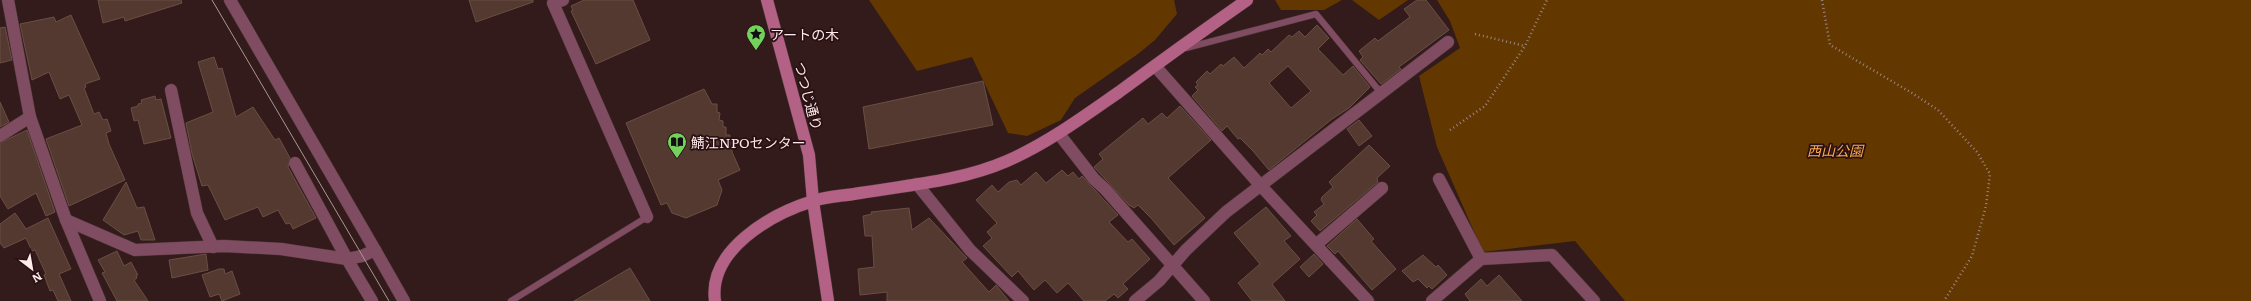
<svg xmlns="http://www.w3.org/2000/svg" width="2251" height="301" viewBox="0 0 2251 301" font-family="Literata,'Noto Sans JP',serif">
	<rect width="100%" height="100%" fill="#331a1b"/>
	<g fill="#623800">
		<path d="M 869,0 L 1174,0 L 1177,14 L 1155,40 L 1138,54 L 1075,98 L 1061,120 L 1027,136 L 1008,133 L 972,57 L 917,71 Z"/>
		<path d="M 1275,0 L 1342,0 L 1324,10 L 1281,10 Z"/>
		<path d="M 1352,0 L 1408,0 L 1379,20 Z"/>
		<path d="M 1437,0 L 2251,0 L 2251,301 L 1625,301 L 1575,241 L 1483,252 L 1437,147 L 1419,76 L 1460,48 L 1450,21 Z"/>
	</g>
	<g fill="#53392f" stroke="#6b4f44" fill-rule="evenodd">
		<path d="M 98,0 L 181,0 L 182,3 L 125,21 L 124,17 L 103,23 Z"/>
		<path d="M 469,0 L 533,0 L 533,2 L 476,22 Z"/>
		<path d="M 584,0 L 633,0 L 650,40 L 596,64 L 571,11 L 573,10 L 571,6 Z"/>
		<path d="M 1417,0 L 1426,0 L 1449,30 L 1399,67 L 1401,69 L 1381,84 L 1360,60 L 1363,57 L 1359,51 L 1375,38 L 1378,41 L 1410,17 L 1404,9 Z"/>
		<path d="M 71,15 L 100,79 L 85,84 L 86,87 L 84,88 L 94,114 L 99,112 L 103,120 L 107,119 L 111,131 L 106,133 L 109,144 L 125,180 L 69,206 L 46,139 L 82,125 L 69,95 L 60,99 L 49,72 L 32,80 L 20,24 L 54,17 L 56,22 Z"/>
		<path d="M 1317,25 L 1329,38 L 1318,49 L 1343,75 L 1353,66 L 1370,87 L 1349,108 L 1332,119 L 1269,170 L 1253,151 L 1240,138 L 1238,139 L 1227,126 L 1222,131 L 1192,96 L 1198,90 L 1195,87 L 1198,85 L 1196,82 L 1207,71 L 1210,74 L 1221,64 L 1223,66 L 1234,57 L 1244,68 L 1260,53 L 1262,55 L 1268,49 L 1271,52 L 1289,35 L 1292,37 L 1299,31 L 1305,37 ZM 1288,66 L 1311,91 L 1291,108 L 1269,83 Z"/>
		<path d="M 5,27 L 12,60 L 0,63 L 0,28 Z"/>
		<path d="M 214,57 L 218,69 L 222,68 L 236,117 L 253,107 L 275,140 L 279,138 L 290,158 L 288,167 L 316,218 L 293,229 L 290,223 L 286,224 L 278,210 L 263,217 L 258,207 L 225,220 L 208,185 L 202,186 L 192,154 L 186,123 L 213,112 L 198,62 Z"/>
		<path d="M 983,81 L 993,125 L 869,149 L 863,107 Z"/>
		<path d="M 704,89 L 712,104 L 717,104 L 717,112 L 720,113 L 719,120 L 723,121 L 723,127 L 726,127 L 726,135 L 730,135 L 729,142 L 732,142 L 732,152 L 740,170 L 718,180 L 722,190 L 717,205 L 686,218 L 672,213 L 667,203 L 661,205 L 626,123 Z"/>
		<path d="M 155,96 L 156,100 L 161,99 L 171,138 L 144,144 L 138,120 L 134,121 L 131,108 L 138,106 L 138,104 L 142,103 L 141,100 Z"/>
		<path d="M 0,102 L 9,122 L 0,127 Z"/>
		<path d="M 1180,106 L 1211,140 L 1168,178 L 1205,218 L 1174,245 L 1151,218 L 1138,205 L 1134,208 L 1129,205 L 1094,167 L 1103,159 L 1099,154 L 1143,118 L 1148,124 L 1162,113 L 1167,118 Z"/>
		<path d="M 1359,120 L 1372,136 L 1359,146 L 1347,129 Z"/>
		<path d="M 27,130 L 55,212 L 46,216 L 36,193 L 8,209 L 0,196 L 0,143 Z"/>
		<path d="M 1369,145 L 1390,166 L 1377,178 L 1378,182 L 1320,231 L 1311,221 L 1317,215 L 1314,212 L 1324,204 L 1321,200 L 1322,197 L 1333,187 L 1329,182 Z"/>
		<path d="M 1062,170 L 1068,176 L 1073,172 L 1079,179 L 1082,176 L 1118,215 L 1109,222 L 1128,242 L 1132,239 L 1150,259 L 1123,284 L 1128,289 L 1118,298 L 1114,294 L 1105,301 L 1084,301 L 1068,283 L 1057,293 L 1045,280 L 1034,290 L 1018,271 L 1012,277 L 983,246 L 992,238 L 987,232 L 997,223 L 976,200 L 992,185 L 998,192 L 1009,182 L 1017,180 L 1021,185 L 1036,172 L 1046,183 Z"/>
		<path d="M 126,182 L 137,208 L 144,207 L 155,240 L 141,240 L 138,231 L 124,235 L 103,220 Z"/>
		<path d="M 1266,207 L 1291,236 L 1284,241 L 1300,259 L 1272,284 L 1285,301 L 1252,301 L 1238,283 L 1260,264 L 1234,233 Z"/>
		<path d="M 909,208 L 912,230 L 929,218 L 967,258 L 962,262 L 989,292 L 996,285 L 1009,301 L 887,301 L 887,292 L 860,295 L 858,269 L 874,267 L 872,236 L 865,236 L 863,216 L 872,214 L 871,212 Z"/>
		<path d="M 15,213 L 26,229 L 48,218 L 71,269 L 59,274 L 71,301 L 58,301 L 53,290 L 50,291 L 44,275 L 46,274 L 35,250 L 32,251 L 26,238 L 4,248 L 0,243 L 0,224 Z"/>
		<path d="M 1357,219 L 1374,239 L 1371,241 L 1396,269 L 1372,290 L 1338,251 L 1335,254 L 1327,246 Z"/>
		<path d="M 117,251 L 124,266 L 131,262 L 138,275 L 136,275 L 137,278 L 134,280 L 148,301 L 117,301 L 102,273 L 105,272 L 98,260 Z"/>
		<path d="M 206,254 L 208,270 L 172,278 L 169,260 Z"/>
		<path d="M 1314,254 L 1323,264 L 1309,277 L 1300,267 Z"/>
		<path d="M 1423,255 L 1436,267 L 1438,265 L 1447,275 L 1432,289 L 1429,286 L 1427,288 L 1418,279 L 1413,282 L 1402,271 Z"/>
		<path d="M 630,268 L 650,301 L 574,301 Z"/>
		<path d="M 219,269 L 224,269 L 225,274 L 232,271 L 240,294 L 222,301 L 219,294 L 210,297 L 202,275 Z"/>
		<path d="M 1499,275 L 1522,301 L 1470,301 L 1465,294 L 1481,279 L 1487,286 Z"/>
	</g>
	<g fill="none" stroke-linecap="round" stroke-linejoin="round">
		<defs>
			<g id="lane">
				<path d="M 1186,48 L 1316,14 L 1381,93"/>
				<path d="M 511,301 L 647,217"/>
			</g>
			<g id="street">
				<path d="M 8,0 L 30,117 L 66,220 L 100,301"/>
				<path d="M 563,0 L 553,3 L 647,217"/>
				<path d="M 1155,66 L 1261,186 L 1368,301"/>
				<path d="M 171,90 L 197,213 L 213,247"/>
				<path d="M 1059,134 L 1094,179 L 1105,189 L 1204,301"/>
				<path d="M 0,136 L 30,117"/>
				<path d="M 295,163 L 347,259 L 372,301"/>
				<path d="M 1439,179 L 1481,259 L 1552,255 L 1594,301"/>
				<path d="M 917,184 L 970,250 L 1023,301"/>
				<path d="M 66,220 L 135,250 L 224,246 L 281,249 L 347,259 L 362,256 L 375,250 L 230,0"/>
				<path d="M 1317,244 L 1382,188"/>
				<path d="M 375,250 L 404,301"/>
				<path d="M 1135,301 L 1159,281 L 1186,250 L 1226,212 L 1448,42"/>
				<path d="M 1432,301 L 1481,259"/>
			</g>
			<g id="secondary">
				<path d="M 767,0 L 809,155 L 813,201 L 828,301"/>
				<path d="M 715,301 C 708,250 771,214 813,201 C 827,196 845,196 860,193 C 909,185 961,181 1007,161 C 1048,143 1083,117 1119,92 C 1161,61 1204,30 1247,0"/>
			</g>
		</defs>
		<use href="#lane" stroke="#4f3738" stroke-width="7"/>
		<use href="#street" stroke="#4f3738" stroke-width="13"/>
		<use href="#secondary" stroke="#4f3738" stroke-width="13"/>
		<g stroke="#9b8586" stroke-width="2.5" stroke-dasharray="1 3" stroke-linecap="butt">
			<path d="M 1822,0 L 1830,45 L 1912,93 L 1938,110 L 1977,152 L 1990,174 L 1986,206 L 1972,256 L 1944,301"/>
			<path d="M 1475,34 L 1525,46"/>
			<path d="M 1450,130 L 1485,106 L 1525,46 L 1547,0"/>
		</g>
		<use href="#lane" stroke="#804c62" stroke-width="6"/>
		<use href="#street" stroke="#804c62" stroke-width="12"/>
		<use href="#secondary" stroke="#b46186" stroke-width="12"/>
		<path stroke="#ab9696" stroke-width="1" d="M 212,0 L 389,301"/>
	</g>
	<defs>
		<symbol id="sight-pin" viewBox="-11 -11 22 30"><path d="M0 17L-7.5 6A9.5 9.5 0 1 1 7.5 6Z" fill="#73d25c" stroke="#291012"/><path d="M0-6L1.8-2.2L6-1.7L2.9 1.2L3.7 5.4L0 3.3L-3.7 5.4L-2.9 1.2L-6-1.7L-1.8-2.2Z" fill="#111"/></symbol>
		<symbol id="library-pin" viewBox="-11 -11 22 30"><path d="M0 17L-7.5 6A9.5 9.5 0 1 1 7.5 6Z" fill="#73d25c" stroke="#291012"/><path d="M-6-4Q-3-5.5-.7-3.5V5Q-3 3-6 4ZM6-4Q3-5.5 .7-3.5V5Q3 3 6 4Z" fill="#111"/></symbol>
	</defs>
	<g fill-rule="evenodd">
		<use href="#sight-pin" x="745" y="23" width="22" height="30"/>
		<use href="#library-pin" x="666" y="131" width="22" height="30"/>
	</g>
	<g text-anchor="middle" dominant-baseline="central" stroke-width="3.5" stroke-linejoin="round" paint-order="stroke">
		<g font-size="14" fill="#fdeaea" stroke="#291012" text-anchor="start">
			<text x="770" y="34">アートの木</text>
			<text x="691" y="142">鯖江NPOセンター</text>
		</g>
		<g font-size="14" fill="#fdeaea" stroke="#291012">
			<text transform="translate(809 96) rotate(75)">つつじ通り</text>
		</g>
		<g font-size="14" font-style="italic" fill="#fbab51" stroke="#291012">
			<text x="1835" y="150">西山公園</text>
		</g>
	</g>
	<g transform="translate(32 269) rotate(149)" stroke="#291012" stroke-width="3" paint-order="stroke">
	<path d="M0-3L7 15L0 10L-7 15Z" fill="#fdeaea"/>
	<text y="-6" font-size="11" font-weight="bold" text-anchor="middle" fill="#fdeaea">N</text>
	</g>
</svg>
